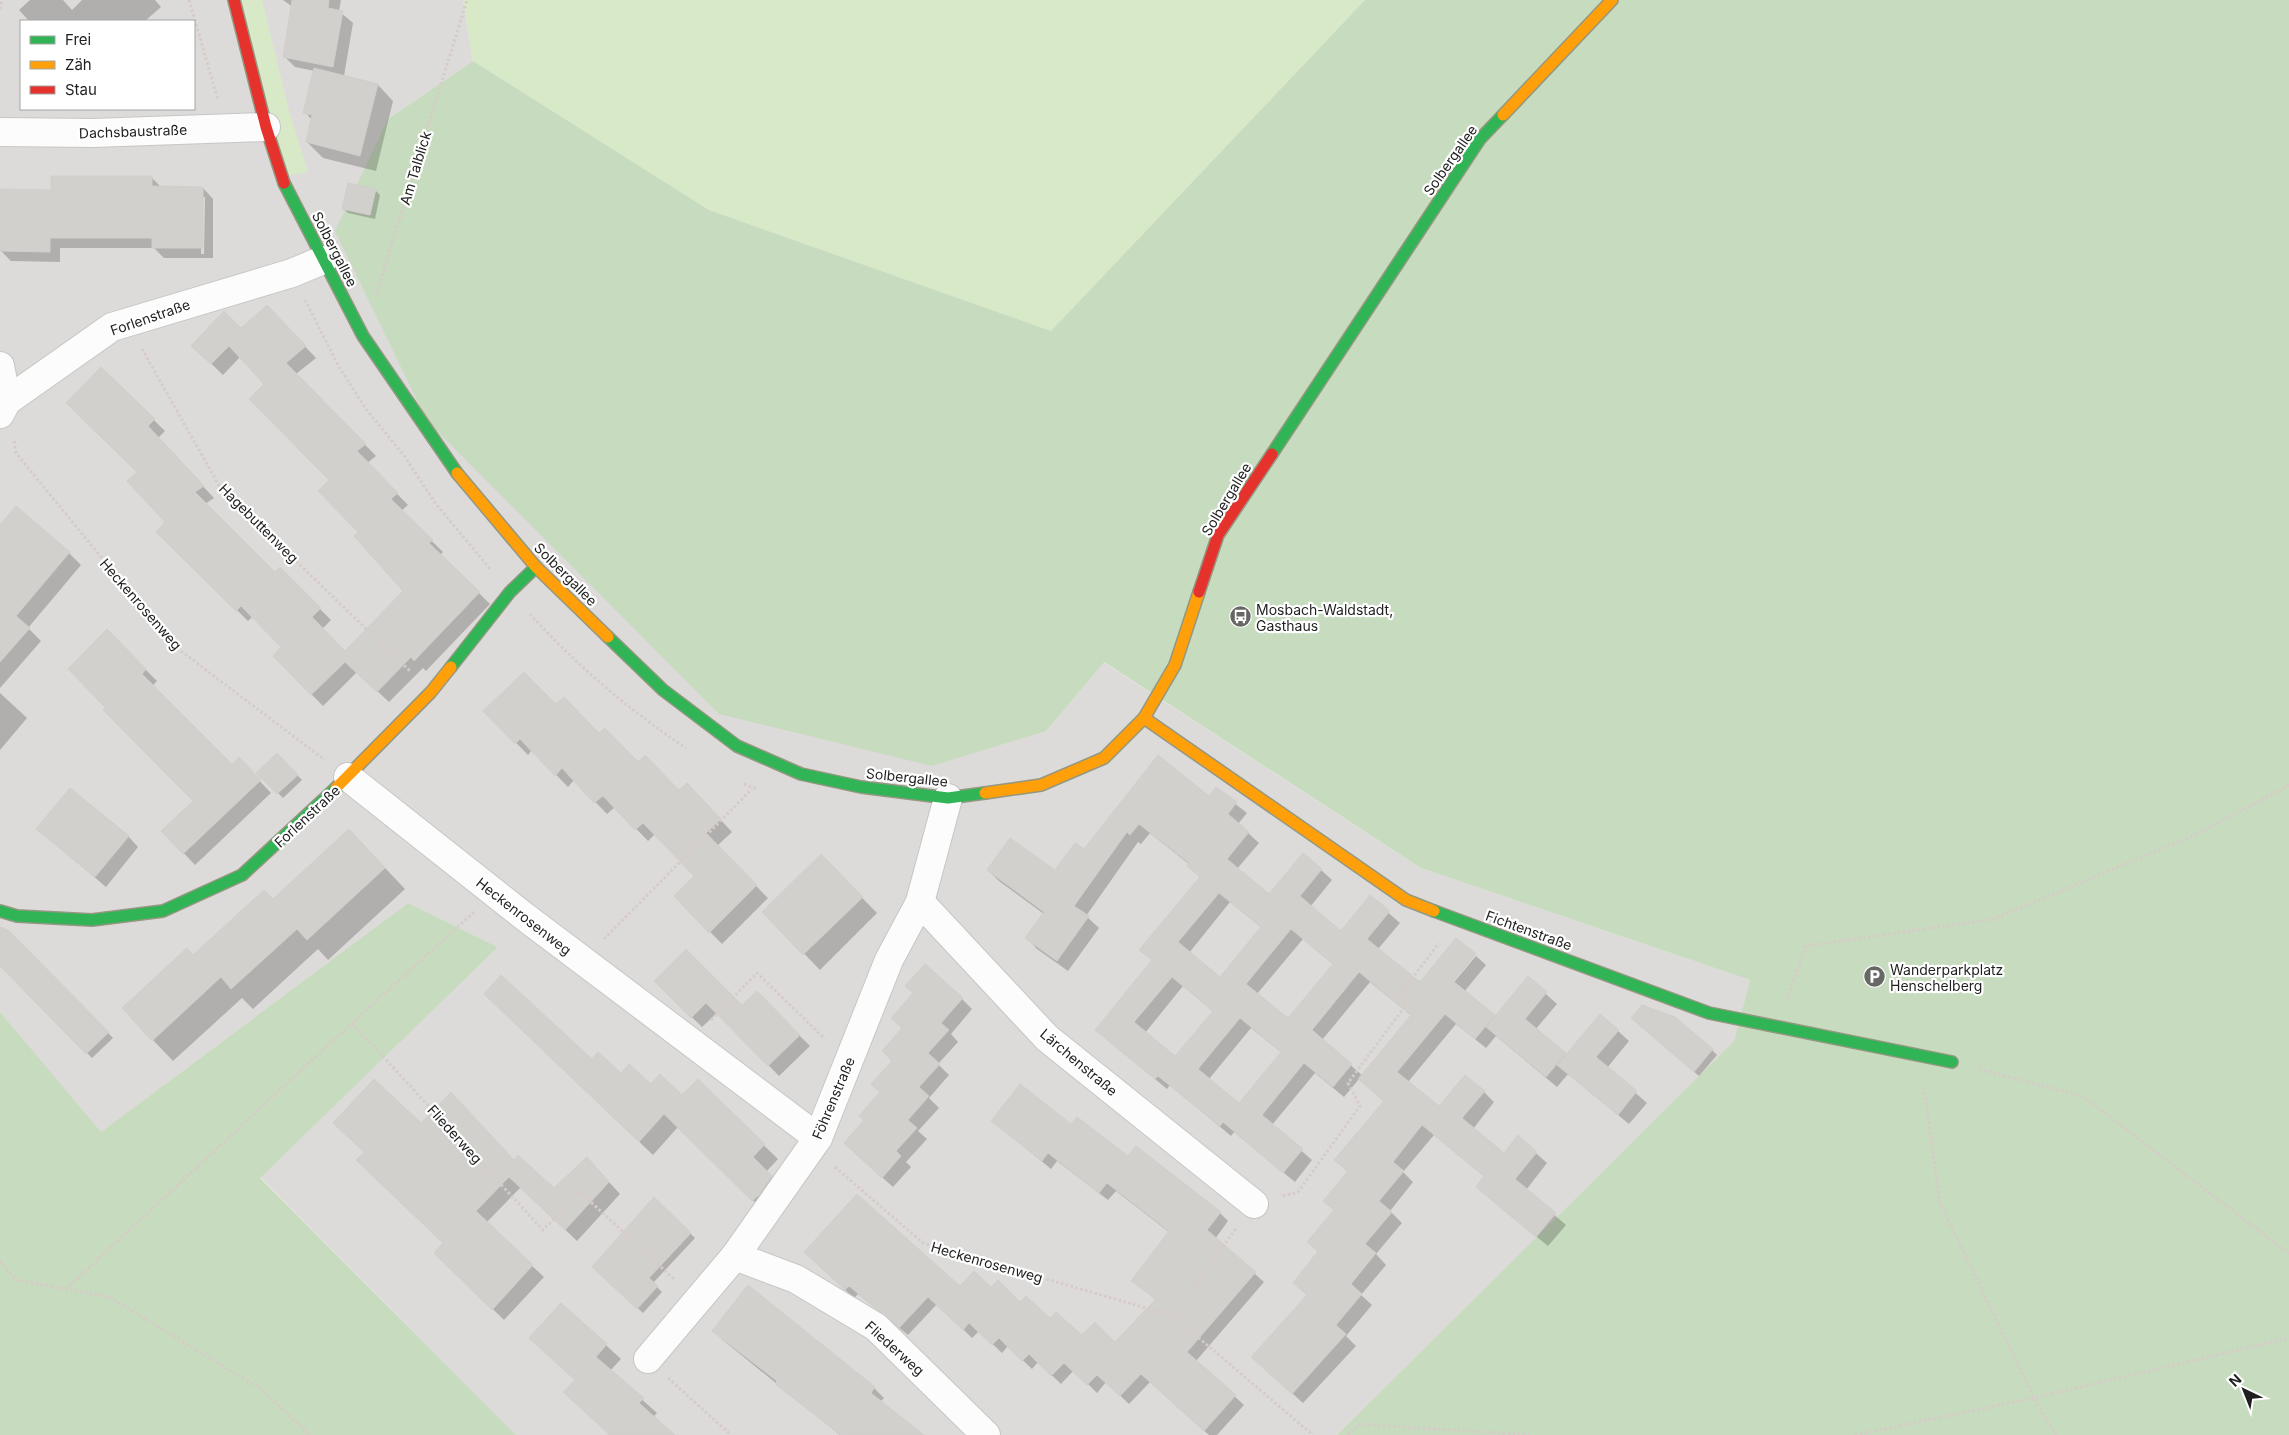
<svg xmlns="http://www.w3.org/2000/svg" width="2289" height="1435" viewBox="0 0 2289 1435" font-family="Inter,sans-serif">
	<rect width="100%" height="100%" fill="#eeece8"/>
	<path fill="#dddbd9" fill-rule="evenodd" d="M 0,0 L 463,0 L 473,61 L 388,119 L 1046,731 L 1103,662 L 1421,868 L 1750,980 L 1734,1041 L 1337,1435 L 516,1435 L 260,1177 L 498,947 L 408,903 L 100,1133 L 0,1012 ZM 21,21 L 194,21 L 194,109 L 21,109 Z"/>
	<g fill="#dcdbd9">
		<path d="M 357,673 L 407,717 L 353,772 L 304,731 Z"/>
		<path d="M 863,920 L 904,931 L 851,1055 L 817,1019 Z"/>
		<path d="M 1285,1191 L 1302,1204 L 1256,1265 L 1239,1252 Z"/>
		<path d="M 704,1297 L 718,1309 L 670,1366 L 656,1354 Z"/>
		<path d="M 1016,1406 L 1047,1435 L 1009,1435 L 998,1426 Z"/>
	</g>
	<g fill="#d8e9c8">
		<path d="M 234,0 L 262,0 L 289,111 L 308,172 L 281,177 Z"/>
		<path d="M 463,0 L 1365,0 L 1051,331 L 709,210 L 473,61 Z"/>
	</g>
	<g fill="#c7dbbf">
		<path d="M 1365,0 L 2289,0 L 2289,1435 L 1337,1435 L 1734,1041 L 1750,980 L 1421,868 L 1104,662 L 1046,731 L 932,766 L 719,714 L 427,421 L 335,231 L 388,119 L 473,61 L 709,210 L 1051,331 Z"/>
		<path d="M 408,903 L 498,947 L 260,1178 L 516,1435 L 0,1435 L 0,1012 L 101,1132 Z"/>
	</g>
	<g fill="#0003" fill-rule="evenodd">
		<path d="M 30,0 L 63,0 L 72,10 L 82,0 L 155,0 L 161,7 L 145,21 L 29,21 L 19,10 Z"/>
		<path d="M 283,0 L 341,0 L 339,11 L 353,23 L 344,76 L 378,85 L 393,101 L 376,171 L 323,158 L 307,142 L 312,120 L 305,112 L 315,71 L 295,67 L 284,56 L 294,8 Z"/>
		<path d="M 151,177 L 162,188 L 203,188 L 213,199 L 213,258 L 164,258 L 154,248 L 60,248 L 60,262 L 11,261 L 1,251 L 52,191 ZM 202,197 L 205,197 L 204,254 L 201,254 Z"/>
		<path d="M 375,190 L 380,195 L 375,219 L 348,213 L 343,208 Z"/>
		<path d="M 278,318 L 316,358 L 296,374 L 376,456 L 367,463 L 408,505 L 401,511 L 443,552 L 440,555 L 490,604 L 426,671 L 423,668 L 389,702 L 357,672 L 323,706 L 274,656 L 283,647 L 253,616 L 248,621 L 158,532 L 167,522 L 138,472 L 101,368 L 165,431 L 158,438 L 214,498 L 205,504 L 275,574 L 280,569 L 331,620 L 322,629 L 345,653 L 404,592 L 360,532 L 331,480 L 266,384 L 241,356 L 223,375 L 193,346 Z"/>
		<path d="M 0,527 L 69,553 L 81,565 L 28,628 L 41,641 L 0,688 Z"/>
		<path d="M 107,631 L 157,681 L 152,686 L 232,766 L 239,759 L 271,793 L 195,865 L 163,831 L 195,801 L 108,708 Z"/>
		<path d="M 0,693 L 27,718 L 0,750 Z"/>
		<path d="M 556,706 L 679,792 L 699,797 L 732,832 L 717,846 L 768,898 L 722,944 L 675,896 L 695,876 L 655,834 L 648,841 L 615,807 L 607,814 L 574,780 L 568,787 L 532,750 L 528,755 L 485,711 Z"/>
		<path d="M 277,754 L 302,780 L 283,798 L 258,773 Z"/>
		<path d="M 1158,757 L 1209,797 L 1216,789 L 1247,813 L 1238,824 L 1259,843 L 1237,869 L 1269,896 L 1321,870 L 1332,880 L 1310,907 L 1341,932 L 1370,897 L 1400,923 L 1378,949 L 1420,984 L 1450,987 L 1476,956 L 1486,965 L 1464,992 L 1495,1018 L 1528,978 L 1557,1004 L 1535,1030 L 1566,1056 L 1618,1031 L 1629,1041 L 1607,1068 L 1647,1103 L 1629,1124 L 1568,1074 L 1557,1087 L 1496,1036 L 1486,1048 L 1456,1024 L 1408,1082 L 1439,1108 L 1484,1092 L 1494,1102 L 1473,1129 L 1504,1154 L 1518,1137 L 1547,1163 L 1526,1190 L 1566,1225 L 1548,1246 L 1488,1197 L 1478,1187 L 1485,1177 L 1434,1135 L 1403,1172 L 1413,1182 L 1390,1211 L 1402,1223 L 1376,1254 L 1386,1265 L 1361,1295 L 1372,1305 L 1346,1336 L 1356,1346 L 1303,1403 L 1264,1368 L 1308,1296 L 1319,1252 L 1309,1242 L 1335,1211 L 1325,1201 L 1348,1172 L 1336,1160 L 1385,1102 L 1359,1079 L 1344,1097 L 1315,1073 L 1272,1125 L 1312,1160 L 1295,1182 L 1234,1132 L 1231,1136 L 1170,1085 L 1167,1089 L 1096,1030 L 1153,961 L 1141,950 L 1201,878 L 1190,865 L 1150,833 L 1141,844 L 1138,842 L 1086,916 L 1099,928 L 1068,971 L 1037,949 L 1027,938 L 1044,914 L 999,881 L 988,870 L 1056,872 L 1084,851 ZM 1230,902 L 1262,928 L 1220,978 L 1189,953 ZM 1303,939 L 1334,965 L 1288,1020 L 1257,994 ZM 1370,982 L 1412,1016 L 1363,1076 L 1322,1040 ZM 1183,986 L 1214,1012 L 1176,1058 L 1145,1033 ZM 1251,1028 L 1282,1053 L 1239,1104 L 1209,1079 Z"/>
		<path d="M 38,829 L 128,836 L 138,847 L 106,887 Z"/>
		<path d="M 349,830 L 405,889 L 328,960 L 318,949 L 253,1009 L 242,998 L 173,1061 L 153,1040 L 193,957 L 273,901 Z"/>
		<path d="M 821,856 L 877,913 L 820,970 L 764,912 Z"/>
		<path d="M 9,933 L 113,1038 L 92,1058 L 0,964 L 0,941 Z"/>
		<path d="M 655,981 L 742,1006 L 756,992 L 810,1046 L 779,1076 L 717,1013 L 702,1027 Z"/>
		<path d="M 962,999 L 972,1009 L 951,1034 L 958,1042 L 938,1064 L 949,1075 L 929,1098 L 939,1108 L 918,1131 L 927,1139 L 906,1162 L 911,1167 L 893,1187 L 856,1154 L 866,1120 L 882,1093 L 873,1084 Z"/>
		<path d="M 499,1008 L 592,1061 L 682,1097 L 698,1081 L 778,1159 L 766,1172 L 785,1191 L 767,1214 L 678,1127 L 653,1155 Z"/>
		<path d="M 1637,1023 L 1712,1050 L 1717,1055 L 1699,1076 Z"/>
		<path d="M 993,1121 L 1072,1126 L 1220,1213 L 1228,1221 L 1215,1239 L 1264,1282 L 1196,1361 L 1244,1405 L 1217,1435 L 1209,1435 L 1150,1382 L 1129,1404 L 1106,1382 L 1097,1393 L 1074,1370 L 1061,1384 L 1038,1362 L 1032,1369 L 1008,1346 L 1002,1353 L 979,1331 L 972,1338 L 937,1304 L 908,1335 L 858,1294 L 854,1298 L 814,1261 L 960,1288 L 991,1289 L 1082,1337 L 1115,1343 L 1156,1300 L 1133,1280 L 1169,1232 L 1116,1191 L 1108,1200 L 1057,1161 L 1051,1169 Z"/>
		<path d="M 421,1125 L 514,1161 L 554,1190 L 598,1170 L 620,1194 L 577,1241 L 521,1187 L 486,1223 L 544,1277 L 504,1320 L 436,1253 L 445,1244 Z"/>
		<path d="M 654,1199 L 695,1238 L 653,1283 L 662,1292 L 643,1313 L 594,1267 Z"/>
		<path d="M 748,1287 L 874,1388 L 884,1398 L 880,1402 L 922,1435 L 840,1435 L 724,1341 L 714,1331 Z"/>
		<path d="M 561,1304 L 621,1359 L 610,1371 L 657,1413 L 653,1417 L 673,1435 L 609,1435 L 576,1380 Z"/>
	</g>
	<g fill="#d2d0cd" stroke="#d1ceca" fill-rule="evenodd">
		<path d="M 292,0 L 329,0 L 328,8 L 343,11 L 333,67 L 283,57 Z"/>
		<path d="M 314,68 L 378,84 L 360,156 L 306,142 L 312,115 L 303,113 Z"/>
		<path d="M 51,176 L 152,176 L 152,186 L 203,187 L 203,248 L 152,248 L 152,238 L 50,238 L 50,252 L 0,251 L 0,189 L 51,190 Z"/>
		<path d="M 348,183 L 376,189 L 370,215 L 342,209 Z"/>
		<path d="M 267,305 L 306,346 L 286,363 L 366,444 L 357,451 L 398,493 L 391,499 L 433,540 L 429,543 L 480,592 L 414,661 L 411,657 L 377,692 L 345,662 L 311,695 L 273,656 L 281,647 L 241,606 L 236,611 L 156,532 L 165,522 L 127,481 L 137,472 L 66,403 L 101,367 L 155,419 L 148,426 L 204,486 L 195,492 L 275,572 L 280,567 L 321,608 L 312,617 L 345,651 L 403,591 L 354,536 L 358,532 L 318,491 L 329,480 L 249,399 L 264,384 L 229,346 L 211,364 L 191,346 L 224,311 L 241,328 Z"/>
		<path d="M 16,506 L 70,552 L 16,616 L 30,628 L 0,662 L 0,525 Z"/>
		<path d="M 107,629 L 146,669 L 142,674 L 232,764 L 239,757 L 261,780 L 183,854 L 161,831 L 193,801 L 103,710 L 106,708 L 68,669 Z"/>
		<path d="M 524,672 L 556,704 L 564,697 L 599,733 L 605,728 L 638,762 L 645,755 L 679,790 L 687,783 L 721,819 L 706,833 L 757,885 L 709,933 L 674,896 L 694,876 L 643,823 L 635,830 L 603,796 L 594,803 L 562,768 L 555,776 L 520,739 L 515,744 L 483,711 Z"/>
		<path d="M 277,753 L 298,775 L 277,794 L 256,773 Z"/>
		<path d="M 1158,755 L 1209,796 L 1216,787 L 1237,802 L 1228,814 L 1249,832 L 1227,859 L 1269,894 L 1303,853 L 1322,869 L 1300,896 L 1341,931 L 1370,895 L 1390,911 L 1367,939 L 1420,982 L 1456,938 L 1476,954 L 1453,981 L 1495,1015 L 1475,1039 L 1445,1014 L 1397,1072 L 1439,1106 L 1465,1075 L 1485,1091 L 1462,1118 L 1504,1153 L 1518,1135 L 1537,1152 L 1515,1179 L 1556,1213 L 1536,1237 L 1476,1187 L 1484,1176 L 1422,1125 L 1393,1162 L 1404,1171 L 1379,1201 L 1392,1212 L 1365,1244 L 1376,1253 L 1351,1284 L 1362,1294 L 1336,1325 L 1346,1334 L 1292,1394 L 1251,1357 L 1307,1295 L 1293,1283 L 1318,1251 L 1307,1242 L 1334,1210 L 1323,1201 L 1348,1171 L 1334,1160 L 1384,1101 L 1358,1079 L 1411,1015 L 1359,972 L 1312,1030 L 1352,1064 L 1333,1087 L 1304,1063 L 1262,1115 L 1303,1149 L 1283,1173 L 1223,1122 L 1220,1126 L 1158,1076 L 1155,1079 L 1095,1030 L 1152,960 L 1139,950 L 1200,877 L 1187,866 L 1189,863 L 1139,824 L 1130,835 L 1127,832 L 1074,906 L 1089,916 L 1057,961 L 1025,938 L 1044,912 L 987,870 L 1010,838 L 1055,870 L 1075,843 L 1084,849 ZM 1219,893 L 1261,927 L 1220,977 L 1178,942 ZM 1291,929 L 1333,964 L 1288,1018 L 1246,984 ZM 1172,977 L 1213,1011 L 1175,1056 L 1134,1022 ZM 1240,1018 L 1281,1052 L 1239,1103 L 1198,1069 Z"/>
		<path d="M 70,788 L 129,836 L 95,877 L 36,829 Z"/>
		<path d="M 349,829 L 385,868 L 307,940 L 297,929 L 231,989 L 221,977 L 152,1041 L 122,1008 L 187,948 L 193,955 L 264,890 L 273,899 Z"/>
		<path d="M 821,854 L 863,897 L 803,955 L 762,912 Z"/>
		<path d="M 0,927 L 8,930 L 109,1032 L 86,1054 L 0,966 Z"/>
		<path d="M 686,949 L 742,1005 L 757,991 L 800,1035 L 768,1066 L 706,1003 L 691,1018 L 654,981 Z"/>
		<path d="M 925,964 L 963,998 L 941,1023 L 949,1030 L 928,1053 L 940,1064 L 919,1087 L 929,1096 L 908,1120 L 917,1128 L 896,1151 L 901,1156 L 882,1178 L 844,1143 L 864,1120 L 859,1116 L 880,1092 L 871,1084 L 892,1061 L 882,1051 L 902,1028 L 891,1018 L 913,993 L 905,986 Z"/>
		<path d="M 501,975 L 592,1059 L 598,1052 L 621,1073 L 629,1064 L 651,1084 L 660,1074 L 682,1095 L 698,1079 L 765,1144 L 753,1157 L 772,1176 L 759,1195 L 752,1201 L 664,1114 L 639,1142 L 484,994 Z"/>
		<path d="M 1528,976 L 1547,992 L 1525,1019 L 1566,1053 L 1546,1077 L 1486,1027 Z"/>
		<path d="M 1642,1005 L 1675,1017 L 1713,1049 L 1694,1072 L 1631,1018 Z"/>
		<path d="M 1600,1014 L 1619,1030 L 1596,1057 L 1637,1091 L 1618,1115 L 1557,1065 Z"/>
		<path d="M 374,1079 L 421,1123 L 451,1092 L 514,1160 L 518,1155 L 554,1188 L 587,1157 L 609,1182 L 565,1230 L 509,1177 L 476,1211 L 533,1265 L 492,1310 L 434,1253 L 443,1243 L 356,1160 L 364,1152 L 333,1123 Z"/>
		<path d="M 1020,1084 L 1071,1124 L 1077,1117 L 1128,1156 L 1136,1146 L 1221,1212 L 1207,1230 L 1256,1272 L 1187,1352 L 1236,1395 L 1204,1431 L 1141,1374 L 1120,1396 L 1097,1375 L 1087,1385 L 1064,1363 L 1051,1376 L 1029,1354 L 1022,1361 L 999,1338 L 992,1345 L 969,1323 L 963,1330 L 928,1297 L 899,1328 L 849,1286 L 845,1290 L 804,1252 L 857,1194 L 960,1286 L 974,1271 L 991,1287 L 998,1280 L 1020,1302 L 1026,1296 L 1050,1318 L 1056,1312 L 1082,1335 L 1095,1322 L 1115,1342 L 1156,1299 L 1131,1281 L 1169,1231 L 1107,1183 L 1099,1193 L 1048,1153 L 1042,1161 L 991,1121 Z"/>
		<path d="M 654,1197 L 691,1233 L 649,1278 L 658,1286 L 637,1309 L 592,1267 Z"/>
		<path d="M 748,1285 L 875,1387 L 871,1393 L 924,1435 L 841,1435 L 775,1384 L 777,1381 L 712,1331 Z"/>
		<path d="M 561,1303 L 607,1344 L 596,1357 L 644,1398 L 639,1403 L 675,1435 L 610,1435 L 563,1392 L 575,1380 L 529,1338 Z"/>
	</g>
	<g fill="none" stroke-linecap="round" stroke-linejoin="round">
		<defs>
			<g id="street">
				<path d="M 0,132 L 93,133 L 266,127"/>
				<path d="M 0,366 L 7,401"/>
				<path d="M 0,414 L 7,401 L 112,327 L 292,273 L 323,260"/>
				<path d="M 348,777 L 525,917 L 818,1138"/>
				<path d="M 920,902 L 1047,1038 L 1254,1204"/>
				<path d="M 735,1256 L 796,1279 L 876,1327 L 986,1435"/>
				<path d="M 648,1359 L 735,1256 L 818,1138 L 889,960 L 920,902 L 948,798"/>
			</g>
			<g id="fast">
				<path d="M 284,183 L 363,336 L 457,473"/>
				<path d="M 1272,454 L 1480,139 L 1503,115"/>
				<path d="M 608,637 L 663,690 L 737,746 L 801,774 L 861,787 L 948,798 L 985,793"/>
				<path d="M 451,667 L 510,592 L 536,567"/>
				<path d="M 0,911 L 17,916 L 92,920 L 163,911 L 242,875 L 336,788"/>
				<path d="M 1434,911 L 1709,1013 L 1952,1062"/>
			</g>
			<g id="slow">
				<path d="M 1503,115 L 1612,0"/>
				<path d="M 457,473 L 536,567 L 608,637"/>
				<path d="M 1144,718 L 1406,900 L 1434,911"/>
				<path d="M 336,788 L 431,692 L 451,667"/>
				<path d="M 985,793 L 1041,785 L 1104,758 L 1144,718 L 1175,665 L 1199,592"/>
			</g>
			<g id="jam">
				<path d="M 234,0 L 266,127 L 284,183"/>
				<path d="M 1199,592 L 1218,535 L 1272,454"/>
			</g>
		</defs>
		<use href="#street" stroke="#c6c6c4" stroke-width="30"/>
		<use href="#fast" stroke="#949781" stroke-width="14"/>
		<use href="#slow" stroke="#949781" stroke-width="14"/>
		<use href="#jam" stroke="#949781" stroke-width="14"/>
		<g stroke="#d7cbc8" stroke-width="3" stroke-dasharray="2.5 2.5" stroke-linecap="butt">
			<path d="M 189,0 L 218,100"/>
			<path d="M 0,9 L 2,0"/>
			<path d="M 376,295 L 467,0"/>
			<path d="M 305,300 L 339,367 L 366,409 L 405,457 L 435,503 L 491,570"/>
			<path d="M 142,349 L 221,489 L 411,672"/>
			<path d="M 14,441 L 16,453 L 173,645 L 325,760"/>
			<path d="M 530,614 C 574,663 630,711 686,748"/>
			<path d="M 744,784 L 757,789"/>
			<path d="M 474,912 L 352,1023 L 543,1230 L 580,1192 L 675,1280"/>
			<path d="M 604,939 L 752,789"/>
			<path d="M 1787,1000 L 1806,946 L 1994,919 L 2197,834 L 2289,785"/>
			<path d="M 711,1020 L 757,973 L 825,1039"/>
			<path d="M 1979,1069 L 2084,1097 L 2289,1254"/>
			<path d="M 1924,1087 L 1940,1203 L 2034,1398 L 2056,1435"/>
			<path d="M 835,1167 L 923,1243 L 1173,1316 L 1313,1435"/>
			<path d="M 1283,1196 L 1298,1192 L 1360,1106 L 1348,1083 L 1406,1005 L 1401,993 L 1439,943"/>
			<path d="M 0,1261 L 16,1280 L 109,1297 L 261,1389 L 310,1435"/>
			<path d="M 66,1289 L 352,1023"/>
			<path d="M 1173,1316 L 1237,1227"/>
			<path d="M 668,1378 L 731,1435"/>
			<path d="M 1348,1435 L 1358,1424 L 1529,1435"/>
			<path d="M 1855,1435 L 2034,1398 L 2289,1338"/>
		</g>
		<use href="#street" stroke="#fcfcfc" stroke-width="28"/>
		<use href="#fast" stroke="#30b455" stroke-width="11"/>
		<use href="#slow" stroke="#ff9f0a" stroke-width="11"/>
		<use href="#jam" stroke="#e5322d" stroke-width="11"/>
	</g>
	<defs>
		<symbol id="bus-disc" viewBox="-11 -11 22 22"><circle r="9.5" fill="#676765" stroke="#fff"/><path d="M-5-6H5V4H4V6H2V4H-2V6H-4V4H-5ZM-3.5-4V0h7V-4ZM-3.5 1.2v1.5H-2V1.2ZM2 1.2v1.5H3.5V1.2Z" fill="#fff"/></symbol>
		<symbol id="parking-disc" viewBox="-11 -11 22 22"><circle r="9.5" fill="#676765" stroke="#fff"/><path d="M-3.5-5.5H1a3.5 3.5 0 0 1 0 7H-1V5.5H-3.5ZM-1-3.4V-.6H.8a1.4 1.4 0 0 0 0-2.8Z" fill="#fff"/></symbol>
	</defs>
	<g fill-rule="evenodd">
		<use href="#bus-disc" x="1228" y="604" width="25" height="25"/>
		<use href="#parking-disc" x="1862" y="964" width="25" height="25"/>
	</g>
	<g text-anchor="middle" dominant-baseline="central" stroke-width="4.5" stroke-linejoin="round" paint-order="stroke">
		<g font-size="14" fill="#1f1f1f" stroke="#fff">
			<text transform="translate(133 131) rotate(-2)">Dachsbaustraße</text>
			<text transform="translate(1450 160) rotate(-55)">Solbergallee</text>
			<text transform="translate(415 168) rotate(-73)">Am Talblick</text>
			<text transform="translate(335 249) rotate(63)">Solbergallee</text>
			<text transform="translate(150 317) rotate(-19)">Forlenstraße</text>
			<text transform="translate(1226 499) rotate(-59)">Solbergallee</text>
			<text transform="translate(259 523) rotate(45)">Hagebuttenweg</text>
			<text transform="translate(566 574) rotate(45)">Solbergallee</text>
			<text transform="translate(141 604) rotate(49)">Heckenrosenweg</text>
			<text transform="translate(907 777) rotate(6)">Solbergallee</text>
			<text transform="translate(307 816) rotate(-43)">Forlenstraße</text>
			<text transform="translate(524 916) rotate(38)">Heckenrosenweg</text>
			<text transform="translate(1529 930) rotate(20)">Fichtenstraße</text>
			<text transform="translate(1079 1062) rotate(40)">Lärchenstraße</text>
			<text transform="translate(833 1098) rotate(-67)">Föhrenstraße</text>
			<text transform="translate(455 1134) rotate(48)">Fliederweg</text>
			<text transform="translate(987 1262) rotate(16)">Heckenrosenweg</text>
			<text transform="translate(895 1348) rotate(42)">Fliederweg</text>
		</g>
		<g font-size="14" fill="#1f1f1f" stroke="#fff" text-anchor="start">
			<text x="1256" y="609">Mosbach-Waldstadt,<tspan x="1256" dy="16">Gasthaus</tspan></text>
			<text x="1890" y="969">Wanderparkplatz<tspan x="1890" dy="16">Henschelberg</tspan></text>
		</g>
	</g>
	<rect x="20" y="20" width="175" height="90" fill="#ffffff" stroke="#a5a5a5"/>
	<rect x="30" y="36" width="25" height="8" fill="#30b455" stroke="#a5a5a5"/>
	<text x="65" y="45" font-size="15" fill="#1f1f1f">Frei</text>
	<rect x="30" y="61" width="25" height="8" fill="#ff9f0a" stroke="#a5a5a5"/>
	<text x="65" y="70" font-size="15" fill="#1f1f1f">Zäh</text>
	<rect x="30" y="86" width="25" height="8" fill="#e5322d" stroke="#a5a5a5"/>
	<text x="65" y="95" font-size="15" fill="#1f1f1f">Stau</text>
	<g transform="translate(2244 1390) rotate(317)" stroke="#ffffff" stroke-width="4" paint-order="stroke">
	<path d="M0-4L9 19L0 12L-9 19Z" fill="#1f1f1f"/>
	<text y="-8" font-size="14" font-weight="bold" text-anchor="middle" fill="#1f1f1f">N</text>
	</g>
</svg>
